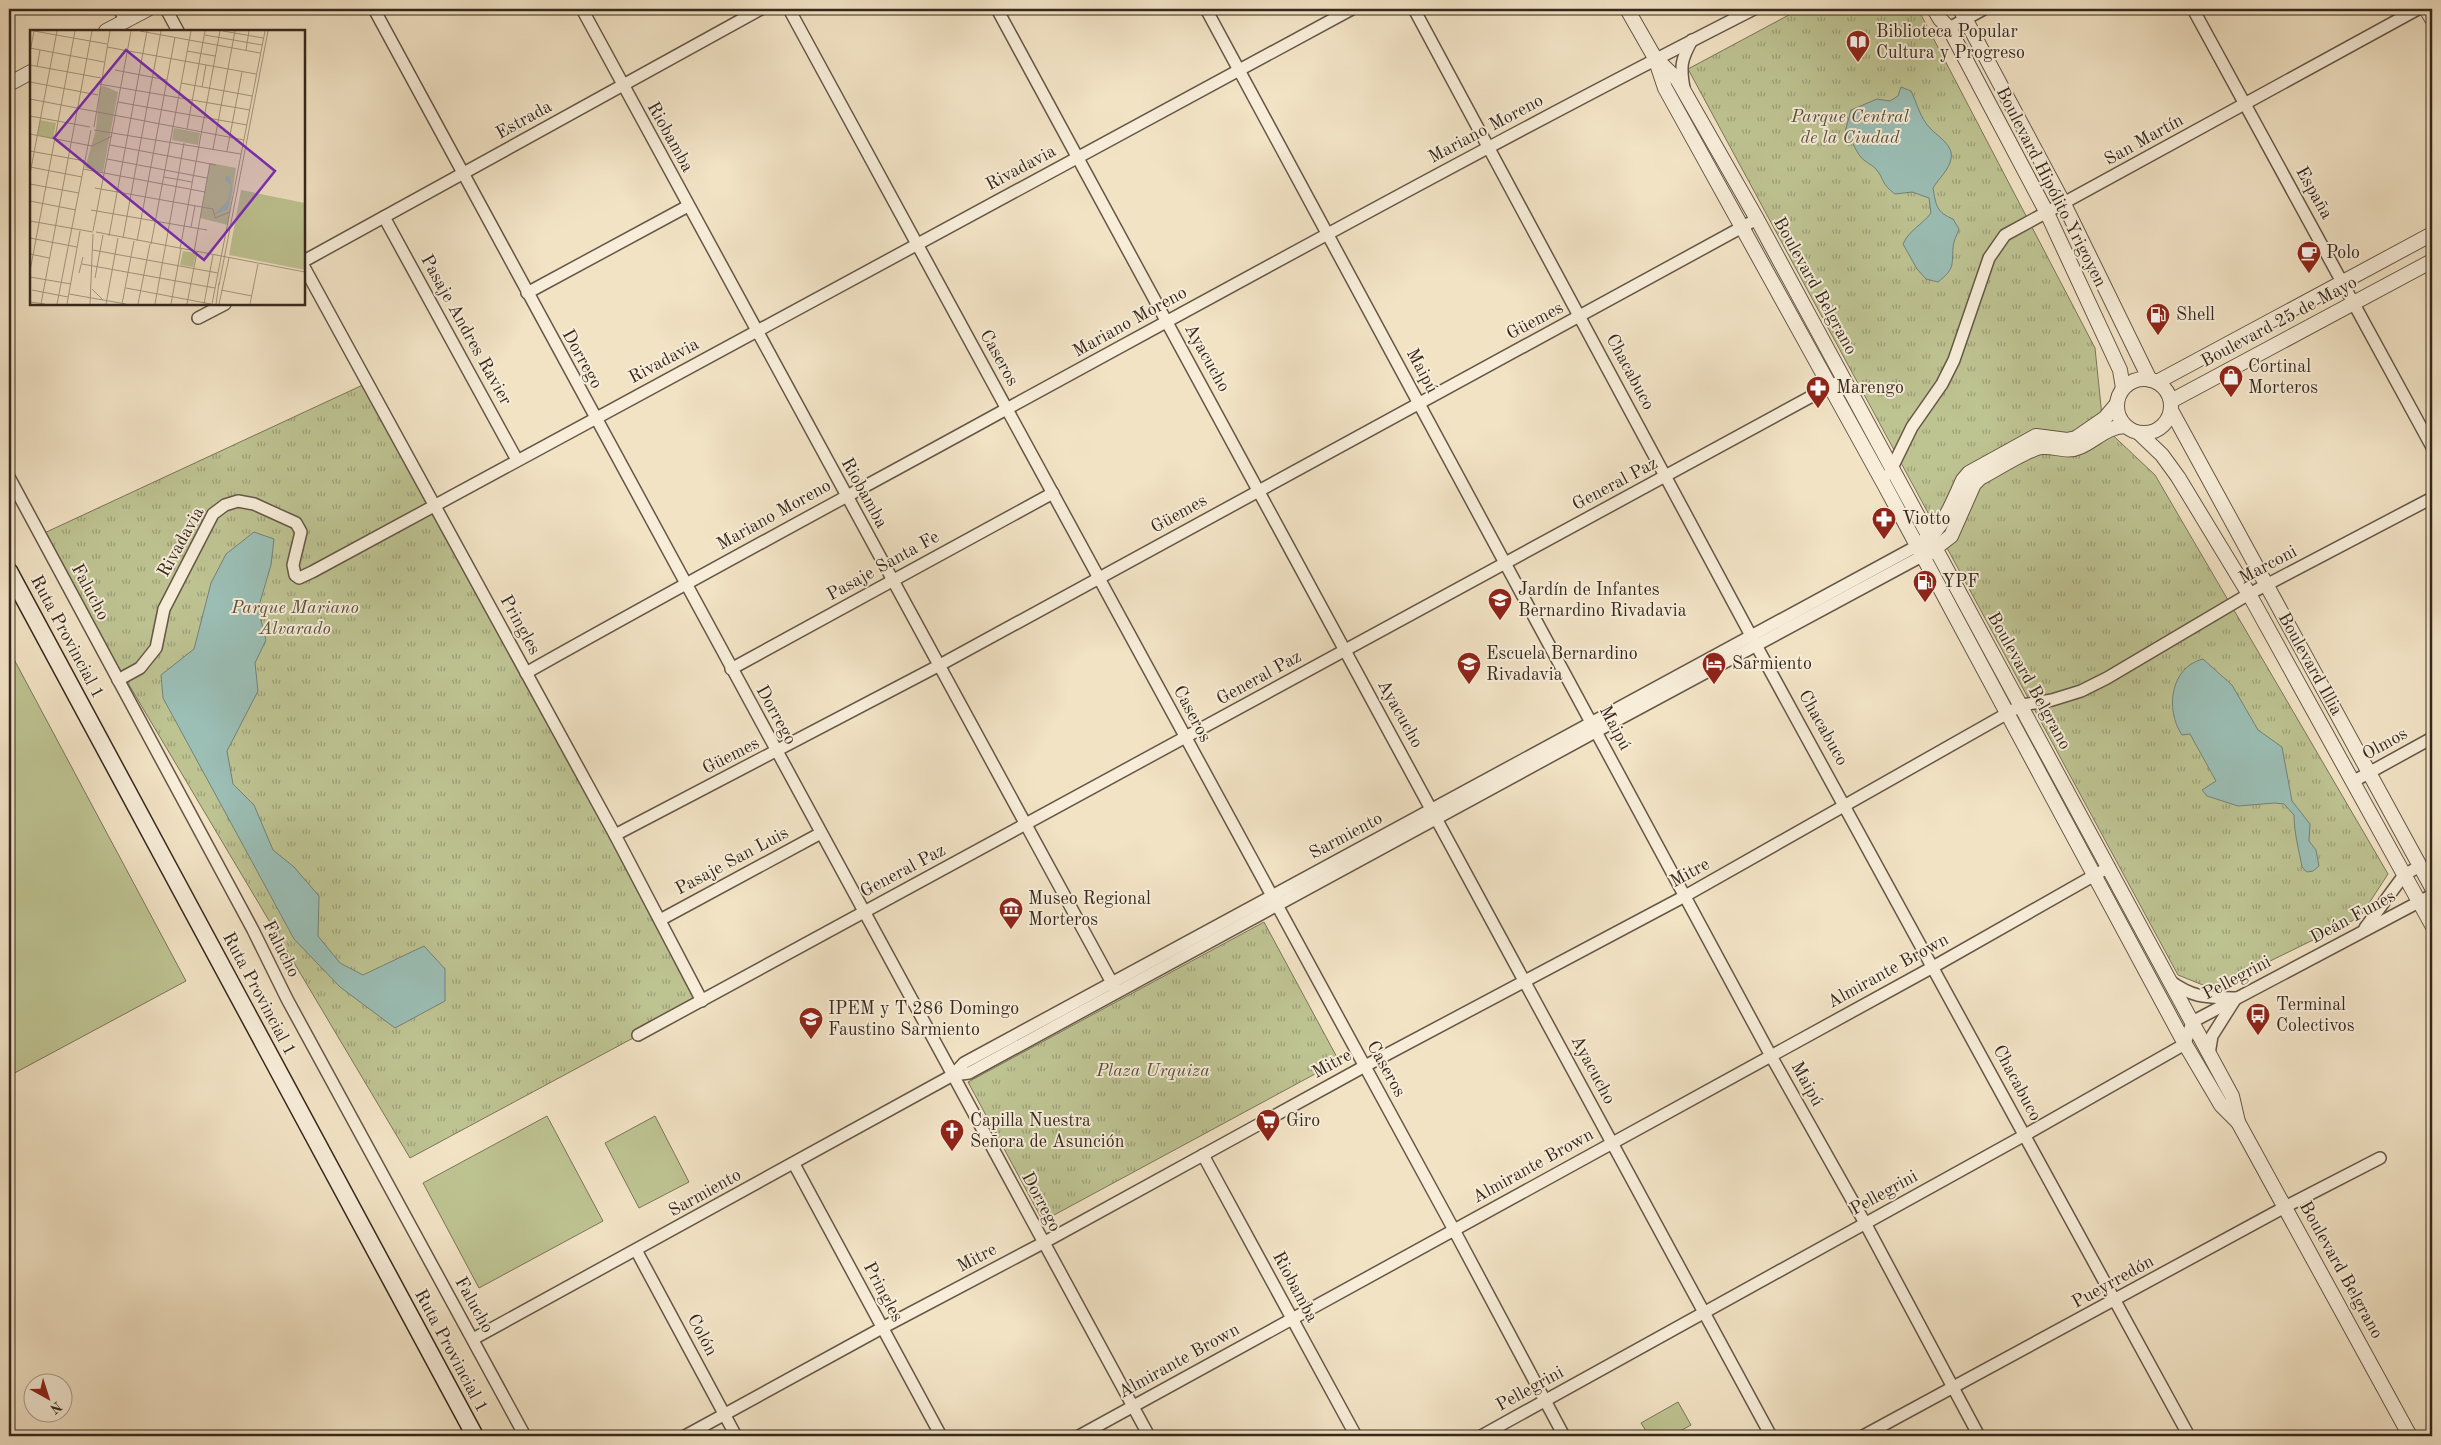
<svg xmlns="http://www.w3.org/2000/svg" width="2441" height="1445" viewBox="0 0 2441 1445" font-family="'Old Standard TT',serif">
	<defs>
		<pattern id="grass-tufts" width="24" height="20" patternUnits="userSpaceOnUse" patternTransform="scale(1.25)"><rect width="24" height="20" fill="#bec392"/><path d="M3 7l-1-3M5 7V3M7 7l1-3M15 17l-1-3M17 17v-4M19 17l1-3" fill="none" stroke="#9b9e77"/></pattern>
	</defs>
	<rect width="100%" height="100%" fill="#f2e3c5"/>
	<filter id="stains"><feTurbulence type="fractalNoise" baseFrequency=".004" numOctaves="4"/><feColorMatrix values="0 0 0 0 .2 0 0 0 0 .09 0 0 0 0 .02 0 0 0 .5 -.17"/></filter>
	<radialGradient id="worn" r=".72"><stop offset=".6" stop-color="#630" stop-opacity="0"/><stop offset="1" stop-color="#630" stop-opacity=".3"/></radialGradient>
	<g fill="url(#grass-tufts)" stroke="#7a7658">
		<path d="M 1800,9 L 1918,9 L 2095,348 L 2103,426 L 2155,475 L 2388,874 L 2360,917 L 2213,989 L 2178,975 L 1688,69 Z"/>
		<path d="M 367,383 L 702,1001 L 410,1158 L 40,535 Z"/>
		<path d="M 1264,922 L 1339,1061 L 1043,1221 L 968,1082 Z"/>
	</g>
	<g fill="#bec392" stroke="#7a7658">
		<path d="M 9,650 L 186,981 L 9,1076 Z"/>
		<path d="M 547,1116 L 603,1221 L 479,1288 L 423,1183 Z"/>
		<path d="M 655,1116 L 689,1182 L 639,1208 L 605,1143 Z"/>
		<path d="M 1678,1402 L 1691,1425 L 1671,1436 L 1649,1436 L 1641,1423 Z"/>
	</g>
	<g fill="#9bbeb5" stroke="#738278">
		<path d="M 1901,87 L 1911,91 C 1917,103 1920,118 1930,128 C 1938,137 1954,145 1951,159 C 1949,170 1939,178 1933,188 C 1936,205 1936,212 1953,219 L 1959,229 C 1957,235 1953,242 1953,248 C 1952,267 1954,269 1938,282 L 1926,279 L 1917,269 L 1903,244 C 1909,230 1922,225 1931,213 L 1929,198 L 1912,192 L 1895,194 C 1881,184 1885,180 1876,169 C 1870,163 1862,161 1858,153 C 1853,145 1852,140 1845,132 L 1851,110 L 1877,99 L 1890,101 L 1898,96 Z"/>
		<path d="M 254,532 L 274,539 L 271,565 L 258,609 L 266,640 L 255,663 L 258,691 L 227,751 L 233,784 L 254,805 L 273,850 L 294,867 L 319,896 L 318,936 L 340,963 L 363,975 L 424,946 L 445,969 L 445,1001 L 395,1028 L 340,987 L 294,939 L 163,698 L 161,675 L 194,649 L 211,583 L 226,554 Z"/>
		<path d="M 2203,659 L 2232,685 L 2258,730 L 2282,747 L 2292,801 L 2310,824 L 2309,841 L 2316,850 L 2319,866 L 2313,871 L 2307,872 L 2302,867 C 2299,850 2294,833 2294,815 L 2284,804 L 2275,803 L 2238,806 L 2207,796 L 2202,790 L 2216,781 L 2190,734 L 2182,735 C 2165,710 2170,667 2203,659 Z"/>
	</g>
	<g fill="none" stroke-linecap="round" stroke-linejoin="round">
		<defs>
			<g id="minor">
				<path d="M 119,9 L 126,21"/>
				<path d="M 166,9 L 178,31"/>
				<path d="M 374,9 L 1149,1436"/>
				<path d="M 582,9 L 1117,992"/>
				<path d="M 789,9 L 1454,1230 L 1564,1436"/>
				<path d="M 997,9 L 1771,1436"/>
				<path d="M 1206,9 L 1771,1056 L 1865,1223 L 1979,1436"/>
				<path d="M 1414,9 L 1756,645 L 2189,1436"/>
				<path d="M 2193,9 L 2432,447"/>
				<path d="M 1949,28 L 1984,9"/>
				<path d="M 1684,88 C 1680,66 1681,60 1692,40"/>
				<path d="M 384,217 L 517,460"/>
				<path d="M 304,261 L 761,9"/>
				<path d="M 304,267 L 615,835 L 702,1001"/>
				<path d="M 527,293 L 688,206"/>
				<path d="M 198,318 L 225,304"/>
				<path d="M 1889,474 L 1912,427 L 1942,384 L 1954,360 L 1989,258 L 2005,235 L 2418,9"/>
				<path d="M 9,477 L 253,930 L 287,999 L 525,1436"/>
				<path d="M 731,669 L 1053,493"/>
				<path d="M 526,673 C 687,582 850,495 1012,406 C 1258,272 1504,136 1754,9"/>
				<path d="M 118,680 L 140,668 L 156,648 L 164,609 L 213,514 L 225,505 L 238,501 L 254,504 L 296,523 L 301,532 L 293,565 L 295,575 L 299,578 L 312,572 L 1352,9"/>
				<path d="M 2354,781 L 2432,738"/>
				<path d="M 615,835 L 938,666 L 1757,219"/>
				<path d="M 660,920 L 821,833"/>
				<path d="M 2365,928 L 2404,875 L 2420,866"/>
				<path d="M 2170,981 C 2195,999 2207,997 2236,998 L 2212,1036 L 2209,1054"/>
				<path d="M 638,1035 L 1836,383"/>
				<path d="M 953,1075 L 969,1073 L 1597,731 L 1922,556"/>
				<path d="M 1203,1155 L 1356,1436"/>
				<path d="M 794,1164 L 941,1436"/>
				<path d="M 636,1250 L 736,1436"/>
				<path d="M 473,1339 L 953,1075 L 964,1063 L 1917,546"/>
				<path d="M 685,1436 L 882,1328 L 1043,1243 L 1365,1066 L 1685,896 L 2022,705 L 2052,700 L 2081,691 L 2107,678 L 2249,594 L 2432,498"/>
				<path d="M 1079,1436 L 1933,967 L 2109,867"/>
				<path d="M 1481,1436 L 2025,1135 L 2185,1044 L 2192,1022 L 2432,895"/>
				<path d="M 1863,1436 L 2285,1207 L 2380,1158"/>
			</g>
			<g id="tertiary">
				<path d="M 1627,9 L 1655,58 L 1665,88 L 1884,484 L 2185,1044 L 2221,1105 L 2238,1122"/>
				<path d="M 1934,9 L 1940,19 L 1949,28 L 2047,213 L 2120,370 L 2123,388"/>
				<path d="M 1960,9 L 2064,204 L 2150,380"/>
				<path d="M 2426,9 L 2432,19"/>
				<path d="M 106,31 L 148,9"/>
				<path d="M 1655,58 L 1677,79 L 1757,219 L 2232,1096 L 2238,1122 L 2410,1436"/>
				<path d="M 9,84 L 31,72"/>
				<circle cx="2144" cy="406" r="27"/>
				<path d="M 2157,382 L 2432,234"/>
				<path d="M 2171,401 L 2432,261"/>
				<path d="M 2171,410 L 2432,888"/>
				<path d="M 2139,433 L 2162,455 L 2178,477 L 2249,594 L 2432,925"/>
				<path d="M 1924,541 C 1945,526 1953,501 1963,480 L 1969,473 L 2036,436 L 2067,440 L 2076,438 L 2105,418 L 2116,405"/>
				<path d="M 1929,553 L 1951,536 L 1974,484 L 1980,478 C 1994,471 2029,448 2042,447 C 2056,446 2067,453 2080,447 C 2096,440 2106,427 2125,426"/>
			</g>
			<path id="secondary" d="M 9,571 L 475,1436"/>
		</defs>
		<use href="#minor" stroke="#655747" stroke-width="14"/>
		<use href="#tertiary" stroke="#655747" stroke-width="16"/>
		<use href="#secondary" stroke="#36281d" stroke-width="19"/>
		<use href="#minor" stroke="#f7edd9" stroke-width="11"/>
		<use href="#tertiary" stroke="#f7edd9" stroke-width="14"/>
		<use href="#secondary" stroke="#f7edd9" stroke-width="16"/>
	</g>
	<defs>
		<symbol id="library-pin" viewBox="-11 -11 22 30"><path d="M0 17L-7.5 6A9.5 9.5 0 1 1 7.5 6Z" fill="#8f2418" stroke="#f7edd9"/><path d="M-6-4Q-3-5.5-.7-3.5V5Q-3 3-6 4ZM6-4Q3-5.5 .7-3.5V5Q3 3 6 4Z" fill="#fff"/></symbol>
		<symbol id="cafe-pin" viewBox="-11 -11 22 30"><path d="M0 17L-7.5 6A9.5 9.5 0 1 1 7.5 6Z" fill="#8f2418" stroke="#f7edd9"/><path d="M-5.5-4.5H6V0H3Q3 3.5 0 3.5H-2.5Q-5.5 3.5-5.5 0ZM3-3.2v2h1.7v-2ZM-6 4.5H4V6H-6Z" fill="#fff"/></symbol>
		<symbol id="fuel-pin" viewBox="-11 -11 22 30"><path d="M0 17L-7.5 6A9.5 9.5 0 1 1 7.5 6Z" fill="#8f2418" stroke="#f7edd9"/><path d="M-5.5-6h7V0h2V4h1.3V-2.5L3-4.5l.8-.8L6-3V5H2.5V1h-1V6h-7ZM-4.2-4.7v3.2H.2V-4.7Z" fill="#fff"/></symbol>
		<symbol id="shop-pin" viewBox="-11 -11 22 30"><path d="M0 17L-7.5 6A9.5 9.5 0 1 1 7.5 6Z" fill="#8f2418" stroke="#f7edd9"/><path d="M-5-2.5h2.3a2.7 3.5 0 0 1 5.4 0H5L5.5 6h-11ZM-1.5-2.5h3a1.5 2.3 0 0 0-3 0Z" fill="#fff"/></symbol>
		<symbol id="pharmacy-pin" viewBox="-11 -11 22 30"><path d="M0 17L-7.5 6A9.5 9.5 0 1 1 7.5 6Z" fill="#8f2418" stroke="#f7edd9"/><path d="M-2-6h4v4h4v4h-4v4h-4v-4h-4v-4h4Z" fill="#fff"/></symbol>
		<symbol id="school-pin" viewBox="-11 -11 22 30"><path d="M0 17L-7.5 6A9.5 9.5 0 1 1 7.5 6Z" fill="#8f2418" stroke="#f7edd9"/><path d="M0-5L7-2L0 1L-7-2ZM-4 1L0 2.5L4 1V4Q0 6-4 4Z" fill="#fff"/></symbol>
		<symbol id="hotel-pin" viewBox="-11 -11 22 30"><path d="M0 17L-7.5 6A9.5 9.5 0 1 1 7.5 6Z" fill="#8f2418" stroke="#f7edd9"/><path d="M-6-4.5h1.5V1H6V5H4.5V3h-9V5H-6ZM-4 0a1.8 1.8 0 1 1 3.6 0ZM.5 0V-2.5h3Q6-2.5 6 0Z" fill="#fff"/></symbol>
		<symbol id="museum-pin" viewBox="-11 -11 22 30"><path d="M0 17L-7.5 6A9.5 9.5 0 1 1 7.5 6Z" fill="#8f2418" stroke="#f7edd9"/><path d="M0-6L6-3V-2H-6V-3ZM-5-1h2V3h-2ZM-1-1h2V3h-2ZM3-1h2V3H3ZM-6 4H6V6H-6Z" fill="#fff"/></symbol>
		<symbol id="bus-pin" viewBox="-11 -11 22 30"><path d="M0 17L-7.5 6A9.5 9.5 0 1 1 7.5 6Z" fill="#8f2418" stroke="#f7edd9"/><path d="M-5-6H5V4H4V6H2V4H-2V6H-4V4H-5ZM-3.5-4V0h7V-4ZM-3.5 1.2v1.5H-2V1.2ZM2 1.2v1.5H3.5V1.2Z" fill="#fff"/></symbol>
		<symbol id="supermarket-pin" viewBox="-11 -11 22 30"><path d="M0 17L-7.5 6A9.5 9.5 0 1 1 7.5 6Z" fill="#8f2418" stroke="#f7edd9"/><path d="M-6-5.5h2.5l.6 2H6L4.5 2H-2.5L-4.4-4H-6ZM-1.5 3.2a1.3 1.3 0 1 0 .1 0ZM3 3.2a1.3 1.3 0 1 0 .1 0Z" fill="#fff"/></symbol>
		<symbol id="church-pin" viewBox="-11 -11 22 30"><path d="M0 17L-7.5 6A9.5 9.5 0 1 1 7.5 6Z" fill="#8f2418" stroke="#f7edd9"/><path d="M-1.2-6h2.4v3.5h3.3v2.4h-3.3V6h-2.4V-.1h-3.3v-2.4h3.3Z" fill="#fff"/></symbol>
	</defs>
	<g fill-rule="evenodd">
		<use href="#library-pin" x="1844" y="28" width="28" height="38"/>
		<use href="#cafe-pin" x="2295" y="239" width="28" height="38"/>
		<use href="#fuel-pin" x="2144" y="301" width="28" height="38"/>
		<use href="#shop-pin" x="2217" y="363" width="28" height="38"/>
		<use href="#pharmacy-pin" x="1804" y="374" width="28" height="38"/>
		<use href="#pharmacy-pin" x="1870" y="505" width="28" height="38"/>
		<use href="#fuel-pin" x="1911" y="568" width="28" height="38"/>
		<use href="#school-pin" x="1486" y="586" width="28" height="38"/>
		<use href="#school-pin" x="1455" y="650" width="28" height="38"/>
		<use href="#hotel-pin" x="1700" y="650" width="28" height="38"/>
		<use href="#museum-pin" x="997" y="895" width="28" height="38"/>
		<use href="#bus-pin" x="2244" y="1001" width="28" height="38"/>
		<use href="#school-pin" x="797" y="1005" width="28" height="38"/>
		<use href="#supermarket-pin" x="1254" y="1107" width="28" height="38"/>
		<use href="#church-pin" x="938" y="1117" width="28" height="38"/>
	</g>
	<g text-anchor="middle" dominant-baseline="central" stroke-width="4" stroke-linejoin="round" paint-order="stroke">
		<g font-size="18" fill="#36281d" stroke="#f7edd9" text-anchor="start">
			<text x="1876" y="32">Biblioteca Popular<tspan x="1876" dy="21">Cultura y Progreso</tspan></text>
			<text x="2326" y="253">Polo</text>
			<text x="2176" y="315">Shell</text>
			<text x="2248" y="367">Cortinal<tspan x="2248" dy="21">Morteros</tspan></text>
			<text x="1836" y="388">Marengo</text>
			<text x="1902" y="519">Viotto</text>
			<text x="1942" y="582">YPF</text>
			<text x="1518" y="590">Jardín de Infantes<tspan x="1518" dy="21">Bernardino Rivadavia</tspan></text>
			<text x="1486" y="654">Escuela Bernardino<tspan x="1486" dy="21">Rivadavia</tspan></text>
			<text x="1732" y="664">Sarmiento</text>
			<text x="1028" y="899">Museo Regional<tspan x="1028" dy="21">Morteros</tspan></text>
			<text x="2276" y="1005">Terminal<tspan x="2276" dy="21">Colectivos</tspan></text>
			<text x="828" y="1009">IPEM y T 286 Domingo<tspan x="828" dy="21">Faustino Sarmiento</tspan></text>
			<text x="970" y="1121">Capilla Nuestra<tspan x="970" dy="21">Señora de Asunción</tspan></text>
			<text x="1286" y="1121">Giro</text>
		</g>
		<g font-size="18" font-style="italic" fill="#584f3a" stroke="#f7edd9">
			<text x="1850" y="117">Parque Central<tspan x="1850" dy="21">de la Ciudad</tspan></text>
			<text x="295" y="608">Parque Mariano<tspan x="295" dy="21">Alvarado</tspan></text>
			<text x="1153" y="1071">Plaza Urquiza</text>
		</g>
		<g font-size="18" fill="#36281d" stroke="#f7edd9">
			<text transform="translate(524 120) rotate(-29)">Estrada</text>
			<text transform="translate(1486 129) rotate(-28)">Mariano Moreno</text>
			<text transform="translate(670 137) rotate(61)">Riobamba</text>
			<text transform="translate(2144 140) rotate(-29)">San Martín</text>
			<text transform="translate(1021 168) rotate(-28)">Rivadavia</text>
			<text transform="translate(2051 187) rotate(63)">Boulevard Hipólito Yrigoyen</text>
			<text transform="translate(2314 193) rotate(61)">España</text>
			<text transform="translate(1815 286) rotate(61)">Boulevard Belgrano</text>
			<text transform="translate(1535 321) rotate(-28)">Güemes</text>
			<text transform="translate(1130 322) rotate(-29)">Mariano Moreno</text>
			<text transform="translate(2279 322) rotate(-28)">Boulevard 25 de Mayo</text>
			<text transform="translate(466 330) rotate(61)">Pasaje Andres Ravier</text>
			<text transform="translate(999 358) rotate(61)">Caseros</text>
			<text transform="translate(1207 358) rotate(61)">Ayacucho</text>
			<text transform="translate(582 359) rotate(61)">Dorrego</text>
			<text transform="translate(664 361) rotate(-28)">Rivadavia</text>
			<text transform="translate(1422 371) rotate(62)">Maipú</text>
			<text transform="translate(1630 372) rotate(62)">Chacabuco</text>
			<text transform="translate(1615 484) rotate(-28)">General Paz</text>
			<text transform="translate(864 493) rotate(61)">Riobamba</text>
			<text transform="translate(1179 514) rotate(-29)">Güemes</text>
			<text transform="translate(774 515) rotate(-29)">Mariano Moreno</text>
			<text transform="translate(181 542) rotate(-61)">Rivadavia</text>
			<text transform="translate(2268 565) rotate(-28)">Marconi</text>
			<text transform="translate(883 566) rotate(-29)">Pasaje Santa Fe</text>
			<text transform="translate(90 592) rotate(62)">Falucho</text>
			<text transform="translate(520 625) rotate(61)">Pringles</text>
			<text transform="translate(67 637) rotate(62)">Ruta Provincial 1</text>
			<text transform="translate(2310 664) rotate(61)">Boulevard Illia</text>
			<text transform="translate(1259 678) rotate(-29)">General Paz</text>
			<text transform="translate(2029 681) rotate(61)">Boulevard Belgrano</text>
			<text transform="translate(1192 714) rotate(62)">Caseros</text>
			<text transform="translate(1400 714) rotate(61)">Ayacucho</text>
			<text transform="translate(776 715) rotate(61)">Dorrego</text>
			<text transform="translate(1615 728) rotate(62)">Maipú</text>
			<text transform="translate(1823 728) rotate(61)">Chacabuco</text>
			<text transform="translate(2385 744) rotate(-29)">Olmos</text>
			<text transform="translate(731 756) rotate(-27)">Güemes</text>
			<text transform="translate(1346 836) rotate(-28)">Sarmiento</text>
			<text transform="translate(732 861) rotate(-28)">Pasaje San Luis</text>
			<text transform="translate(903 871) rotate(-28)">General Paz</text>
			<text transform="translate(1690 873) rotate(-29)">Mitre</text>
			<text transform="translate(2353 917) rotate(-28)">Deán Funes</text>
			<text transform="translate(281 949) rotate(63)">Falucho</text>
			<text transform="translate(1888 971) rotate(-29)">Almirante Brown</text>
			<text transform="translate(2237 978) rotate(-28)">Pellegrini</text>
			<text transform="translate(259 994) rotate(62)">Ruta Provincial 1</text>
			<text transform="translate(1332 1064) rotate(-29)">Mitre</text>
			<text transform="translate(1386 1069) rotate(61)">Caseros</text>
			<text transform="translate(1593 1070) rotate(62)">Ayacucho</text>
			<text transform="translate(2017 1083) rotate(62)">Chacabuco</text>
			<text transform="translate(1807 1084) rotate(61)">Maipú</text>
			<text transform="translate(1533 1166) rotate(-29)">Almirante Brown</text>
			<text transform="translate(705 1193) rotate(-29)">Sarmiento</text>
			<text transform="translate(1884 1193) rotate(-29)">Pellegrini</text>
			<text transform="translate(1041 1202) rotate(62)">Dorrego</text>
			<text transform="translate(977 1258) rotate(-28)">Mitre</text>
			<text transform="translate(2341 1270) rotate(61)">Boulevard Belgrano</text>
			<text transform="translate(2113 1282) rotate(-29)">Pueyrredón</text>
			<text transform="translate(1295 1287) rotate(62)">Riobamba</text>
			<text transform="translate(883 1292) rotate(62)">Pringles</text>
			<text transform="translate(474 1305) rotate(61)">Falucho</text>
			<text transform="translate(702 1335) rotate(62)">Colón</text>
			<text transform="translate(451 1351) rotate(62)">Ruta Provincial 1</text>
			<text transform="translate(1179 1361) rotate(-29)">Almirante Brown</text>
			<text transform="translate(1530 1389) rotate(-29)">Pellegrini</text>
		</g>
	</g>
	<g transform="translate(30 30)">
		<rect width="275" height="275" fill="#f2e3c5"/>
		<path d="M 74,56 L 88,62 L 73,142 L 55,138 L 66,99 L 70,57 ZM 10,90 L 26,93 L 23,109 L 7,105 ZM 144,98 L 170,103 L 168,115 L 142,110 ZM 180,133 L 206,138 L 198,195 L 170,188 ZM 153,221 L 166,223 L 163,237 L 150,235 Z" fill="#bec392"/>
		<path d="M 211,160 L 275,173 L 275,240 L 199,225 Z" fill="#bec392"/>
		<path d="M 196,146 L 200,147 L 202,158 L 198,179 L 184,185 L 198,170 L 201,154 L 195,151 Z" fill="#9bbeb5"/>
		<path fill="none" stroke="#a79882" stroke-width="1" d="M 4,1 L 77,14M 110,1 L 230,23M 193,1 L 233,8M 175,5 L 232,15M 77,17 L 226,44M 0,18 L 74,32M 216,20 L 219,1M 157,21 L 185,26M 0,22 L 4,1M 0,35 L 71,48M 7,37 L 10,20M 85,40 L 137,50M 92,50 L 101,1M 0,52 L 68,65M 151,53 L 222,66M 69,54 L 220,80M 172,57 L 176,35M 0,69 L 214,110M 88,72 L 217,95M 0,86 L 60,97M 64,97 L 80,1M 157,99 L 175,1M 64,100 L 211,124M 0,104 L 62,116 L 82,106M 80,115 L 186,135M 183,119 L 205,1M 0,121 L 55,131M 197,121 L 212,42M 77,129 L 177,148M 0,137 L 52,147M 53,139 L 175,162M 0,144 L 27,1M 134,147 L 162,152M 0,154 L 49,163M 65,158 L 183,179 L 185,188 L 200,182M 0,171 L 46,180M 61,180 L 177,200M 0,191 L 63,202M 161,197 L 165,176M 63,201 L 92,50M 66,202 L 275,242M 79,206 L 117,1M 0,208 L 47,217M 93,208 L 131,1M 107,211 L 145,7M 121,214 L 161,1M 150,219 L 190,1M 63,220 L 188,243M 164,222 L 180,133M 0,224 L 19,228M 52,234 L 185,258M 0,241 L 45,1M 49,243 L 53,227M 0,247 L 41,254M 65,248 L 73,205M 189,255 L 238,1M 96,258 L 181,274M 62,259 L 73,270M 2,260 L 38,267M 191,260 L 222,266M 39,264 L 96,274M 0,272 L 15,274M 11,274 L 62,1M 27,274 L 61,100M 37,274 L 50,201M 60,274 L 63,204M 76,274 L 88,208M 92,274 L 104,211M 108,274 L 120,214M 125,274 L 154,113M 141,274 L 151,219M 157,274 L 167,222M 174,274 L 183,225M 182,274 L 235,1M 186,274 L 189,253M 189,274 L 199,228M 220,274 L 228,234"/>
		<path fill="#7b2cbf" fill-opacity="0.15" stroke="#7b2cbf" stroke-width="2.5" d="M 96,20 L 245,141 L 174,230 L 24,108 Z"/>
		<rect width="275" height="275" fill="none" stroke="#36281d" stroke-width="2.5"/>
	</g>
	<rect width="2441" height="1445" fill="none" stroke="#f2e3c5" stroke-width="30"/>
	<rect x="10" y="10" width="2421" height="1425" fill="none" stroke="#36281d" stroke-width="2.5"/>
	<rect x="15" y="15" width="2411" height="1415" fill="none" stroke="#36281d"/>
	<g transform="translate(48 1398) rotate(141)"><circle r="24" fill="#f7edd9" stroke="#aa9e8e"/>
	<path d="M0-4L9 19L0 12L-9 19Z" fill="#8f2418"/>
	<text y="-8" font-size="14" font-weight="bold" text-anchor="middle" fill="#36281d">N</text>
	</g>
	<rect width="100%" height="100%" filter="url(#stains)"/>
	<rect width="100%" height="100%" fill="url(#worn)"/>
</svg>
